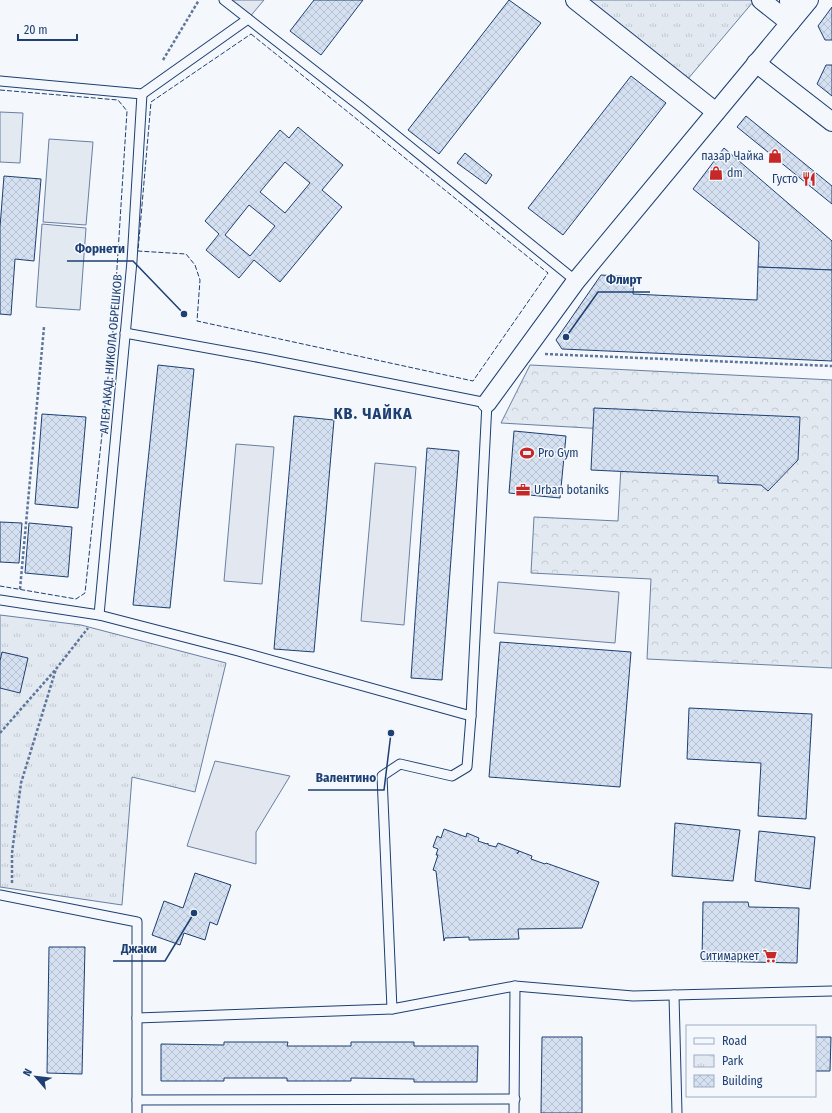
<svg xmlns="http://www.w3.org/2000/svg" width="832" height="1113" viewBox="0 0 832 1113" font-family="'Fira Sans Condensed',sans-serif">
	<defs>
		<pattern id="forest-crowns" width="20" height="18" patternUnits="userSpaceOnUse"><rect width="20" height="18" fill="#e3e9f0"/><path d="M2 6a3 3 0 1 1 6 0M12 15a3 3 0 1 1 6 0" fill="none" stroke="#c2c9d1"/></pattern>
		<pattern id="park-tufts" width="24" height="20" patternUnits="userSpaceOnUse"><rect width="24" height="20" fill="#e3e9f0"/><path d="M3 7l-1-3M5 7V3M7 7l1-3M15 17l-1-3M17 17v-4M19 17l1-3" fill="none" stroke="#c2c9d1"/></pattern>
		<pattern id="building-cross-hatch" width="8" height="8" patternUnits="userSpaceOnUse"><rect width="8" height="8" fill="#d5e0f0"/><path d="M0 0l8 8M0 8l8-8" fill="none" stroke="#b6c1d1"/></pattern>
	</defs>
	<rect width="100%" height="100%" fill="#f4f7fb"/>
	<g fill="#e3e9f0" stroke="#687fa3">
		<path d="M 0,112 L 23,113 L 20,163 L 0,162 Z"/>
		<path d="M 49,139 L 93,142 L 86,225 L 43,222 Z"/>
		<path d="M 42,224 L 86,228 L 80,310 L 36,307 Z"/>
	</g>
	<path fill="url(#forest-crowns)" stroke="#687fa3" d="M 530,365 L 832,380 L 832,668 L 647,659 L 651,579 L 531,573 L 534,517 L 618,521 L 623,430 L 501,423 Z"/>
	<g fill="url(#park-tufts)" stroke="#687fa3">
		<path d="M 587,0 L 751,0 L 753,2 L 687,80 Z"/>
		<path d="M 0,615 L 81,625 L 226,663 L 195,792 L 132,777 L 122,905 L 0,887 Z"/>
	</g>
	<g fill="#e3e8f0" stroke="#687fa3">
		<path d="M 224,0 L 264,0 L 248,19 Z"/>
		<path d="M 236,444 L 274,447 L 262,584 L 224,581 Z"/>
		<path d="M 375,463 L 416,467 L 404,625 L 361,621 Z"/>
		<path d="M 498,582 L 619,592 L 615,643 L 494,633 Z"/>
		<path d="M 215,761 L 290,776 L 256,832 L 256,864 L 187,846 Z"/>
	</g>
	<g fill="url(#building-cross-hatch)" stroke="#1d3f73" fill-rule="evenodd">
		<path d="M 314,0 L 363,0 L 321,55 L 290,31 Z"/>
		<path d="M 509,0 L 541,23 L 439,154 L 408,130 Z"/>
		<path d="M 832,7 L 832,40 L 825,40 L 818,26 Z"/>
		<path d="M 826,65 L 832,65 L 832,96 L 817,84 Z"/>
		<path d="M 631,76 L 666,103 L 563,235 L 528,208 Z"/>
		<path d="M 746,116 L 832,186 L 832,204 L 737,127 Z"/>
		<path d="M 298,127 L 343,165 L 322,190 L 342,207 L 280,282 L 254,260 L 239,278 L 206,250 L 219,234 L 205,221 L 280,130 L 289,138 ZM 285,162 L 310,183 L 285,213 L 260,192 ZM 249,205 L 275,226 L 250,256 L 225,235 Z"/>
		<path d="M 724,148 L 832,241 L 832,270 L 758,267 L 759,242 L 693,189 Z"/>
		<path d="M 465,153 L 492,175 L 486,184 L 457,163 Z"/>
		<path d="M 4,176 L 41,179 L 34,261 L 15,259 L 11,315 L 0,314 L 0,227 Z"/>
		<path d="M 758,267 L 832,270 L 832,361 L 562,349 L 556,340 L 601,275 L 634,277 L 633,294 L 757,300 Z"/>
		<path d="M 158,365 L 194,369 L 170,608 L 133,605 Z"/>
		<path d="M 594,408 L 800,417 L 798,460 L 768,491 L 761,485 L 718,483 L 718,476 L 591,470 Z"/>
		<path d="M 42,414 L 86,417 L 78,508 L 35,504 Z"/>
		<path d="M 294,416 L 334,420 L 314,652 L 274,649 Z"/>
		<path d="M 514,431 L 566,436 L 560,498 L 509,493 Z"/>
		<path d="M 427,448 L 459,451 L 442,680 L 411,678 Z"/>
		<path d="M 0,522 L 22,523 L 19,563 L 0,562 Z"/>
		<path d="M 29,523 L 72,527 L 68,577 L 25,573 Z"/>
		<path d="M 500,642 L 631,652 L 620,787 L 489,777 Z"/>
		<path d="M 2,652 L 28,658 L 20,693 L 0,688 L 0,661 Z"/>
		<path d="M 689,708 L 812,714 L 806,819 L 758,816 L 761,763 L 687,759 Z"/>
		<path d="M 675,823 L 740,830 L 733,881 L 672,876 Z"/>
		<path d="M 444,829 L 466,837 L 467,833 L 479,838 L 478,841 L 487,844 L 488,843 L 488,845 L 496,847 L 498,843 L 519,851 L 517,854 L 519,851 L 532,856 L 531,859 L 545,864 L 546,863 L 599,882 L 582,928 L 518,929 L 519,939 L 469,940 L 469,937 L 445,938 L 444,941 L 436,871 L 433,870 L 438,855 L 436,855 L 438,849 L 433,847 L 437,836 L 441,838 Z"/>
		<path d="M 759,831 L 815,837 L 810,889 L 755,881 Z"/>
		<path d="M 195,873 L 231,885 L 217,925 L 210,922 L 205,940 L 184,933 L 180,945 L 152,935 L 164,901 L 183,908 Z"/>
		<path d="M 703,902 L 748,902 L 749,907 L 799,908 L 797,963 L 702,961 Z"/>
		<path d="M 49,947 L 85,947 L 82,1074 L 47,1073 Z"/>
		<path d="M 542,1037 L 582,1037 L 582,1113 L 541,1113 Z"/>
		<path d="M 815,1037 L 831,1037 L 830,1071 L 815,1071 Z"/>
		<path d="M 224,1042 L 288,1042 L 287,1046 L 351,1046 L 351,1042 L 414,1042 L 414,1046 L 478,1046 L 477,1082 L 414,1082 L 414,1079 L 351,1078 L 351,1081 L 287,1081 L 287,1078 L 224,1078 L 224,1081 L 161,1081 L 161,1044 L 224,1045 Z"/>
	</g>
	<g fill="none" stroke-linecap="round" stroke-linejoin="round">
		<defs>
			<g id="service">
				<path d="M 224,0 L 361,107 L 576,281"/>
				<path d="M 0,81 L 142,94 L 248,19"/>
				<path d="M 125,333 L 262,358 L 487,403 L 471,716 L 467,767 L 452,776 L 400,764 L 382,776 L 392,1009"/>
				<path d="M 0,600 L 99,615 L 238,651 L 471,716"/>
				<path d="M 99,615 L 132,261 L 142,94"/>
				<path d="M 0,895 L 137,922 L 137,1113"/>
				<path d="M 674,995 L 677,1113"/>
				<path d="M 137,1018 L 392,1009 L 515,986 L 633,996 L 832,991"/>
				<path d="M 137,1100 L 515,1099"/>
				<path d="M 514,1113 L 515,986"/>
			</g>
			<g id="minor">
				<path d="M 575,0 L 716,112"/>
				<path d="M 761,0 L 790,23"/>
				<path d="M 789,0 L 790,23"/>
				<path d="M 756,63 L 832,122"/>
				<path d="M 487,403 L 576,281 L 809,0"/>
			</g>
		</defs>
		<use href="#service" stroke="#1d3f73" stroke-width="11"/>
		<use href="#minor" stroke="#1d3f73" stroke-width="20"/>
		<g stroke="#5e769c" stroke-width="2.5" stroke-dasharray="3 2" stroke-linecap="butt">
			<path d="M 163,60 L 199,0"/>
			<path d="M 545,354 L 832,366"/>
			<path d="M 20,589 L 44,327"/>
			<path d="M 0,733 L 56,669 L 88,628"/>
			<path d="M 12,883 L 12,853 L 21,783 L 56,669"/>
		</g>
		<use href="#service" stroke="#f4f7fb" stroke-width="9"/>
		<use href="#minor" stroke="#f4f7fb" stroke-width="18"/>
		<g stroke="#1d3f73" stroke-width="1" stroke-dasharray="5 2" stroke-linecap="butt">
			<path d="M 251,34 L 548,273 L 473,381 L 197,321 L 200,280 L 195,265 L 186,254 L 138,251 L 151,102 Z"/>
			<path d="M 0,90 L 118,100 L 127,111 L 113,331 L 85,593 L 76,599 L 0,586"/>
		</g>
	</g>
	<defs>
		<symbol id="shop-bare" viewBox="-9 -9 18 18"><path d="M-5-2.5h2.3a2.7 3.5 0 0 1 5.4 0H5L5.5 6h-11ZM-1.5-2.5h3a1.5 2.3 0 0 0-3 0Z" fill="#c62828" stroke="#f4f7fb" stroke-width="2.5" paint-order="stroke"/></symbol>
		<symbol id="restaurant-bare" viewBox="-9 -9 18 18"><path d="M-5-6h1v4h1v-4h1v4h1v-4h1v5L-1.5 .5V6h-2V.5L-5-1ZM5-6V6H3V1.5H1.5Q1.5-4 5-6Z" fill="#c62828" stroke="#f4f7fb" stroke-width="2.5" paint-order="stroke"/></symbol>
		<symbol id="stadium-bare" viewBox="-9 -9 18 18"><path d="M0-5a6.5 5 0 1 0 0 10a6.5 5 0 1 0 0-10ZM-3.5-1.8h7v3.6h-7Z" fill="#c62828" stroke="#f4f7fb" stroke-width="2.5" paint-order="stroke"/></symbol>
		<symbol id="office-bare" viewBox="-9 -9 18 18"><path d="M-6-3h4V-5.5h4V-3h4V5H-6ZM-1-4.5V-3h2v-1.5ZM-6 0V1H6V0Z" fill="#c62828" stroke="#f4f7fb" stroke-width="2.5" paint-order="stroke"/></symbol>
		<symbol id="supermarket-bare" viewBox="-9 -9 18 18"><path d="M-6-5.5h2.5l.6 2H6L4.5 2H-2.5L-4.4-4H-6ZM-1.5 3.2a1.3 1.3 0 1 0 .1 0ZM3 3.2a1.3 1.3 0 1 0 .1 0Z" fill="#c62828" stroke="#f4f7fb" stroke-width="2.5" paint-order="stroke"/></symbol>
	</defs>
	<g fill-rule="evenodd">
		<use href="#shop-bare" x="765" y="146" width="20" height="20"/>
		<use href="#shop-bare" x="706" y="163" width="20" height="20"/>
		<use href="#restaurant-bare" x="799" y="169" width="20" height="20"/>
		<use href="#stadium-bare" x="517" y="443" width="20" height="20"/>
		<use href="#office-bare" x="513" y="480" width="20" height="20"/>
		<use href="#supermarket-bare" x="760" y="946" width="20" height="20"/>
	</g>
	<g text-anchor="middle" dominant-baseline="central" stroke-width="3" stroke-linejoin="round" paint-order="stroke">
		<g font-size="12" fill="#1d3f73" stroke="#f4f7fb" text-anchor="end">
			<text x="764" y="156">пазар Чайка</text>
			<text x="727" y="173" text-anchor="start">dm</text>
			<text x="798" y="179">Густо</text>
			<text x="538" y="453" text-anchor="start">Pro Gym</text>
			<text x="534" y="490" text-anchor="start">Urban botaniks</text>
			<text x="759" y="956">Ситимаркет</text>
		</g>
		<g font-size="12" fill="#1d3f73" stroke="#f4f7fb">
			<text transform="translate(111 354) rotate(-85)">АЛЕЯ АКАД. НИКОЛА ОБРЕШКОВ</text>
		</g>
		<g font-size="16" font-weight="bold" letter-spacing="1" fill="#1d3f73" stroke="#f4f7fb">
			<text x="373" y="413">КВ. ЧАЙКА</text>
		</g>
	</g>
	<path fill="none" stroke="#1d3f73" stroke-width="1.5" d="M184 314L133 261H67M566 337L598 292H650M391 733L384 790H308M194 913L165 961H113"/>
	<g fill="#1d3f73" stroke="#f4f7fb" stroke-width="1.5">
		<circle cx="184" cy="314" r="4"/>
		<circle cx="566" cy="337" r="4"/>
		<circle cx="391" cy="733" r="4"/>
		<circle cx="194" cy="913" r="4"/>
	</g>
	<g font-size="13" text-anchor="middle" font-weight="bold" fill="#1d3f73" stroke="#f4f7fb" stroke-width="3" stroke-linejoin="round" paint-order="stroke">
		<text x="100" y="253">Форнети</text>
		<text x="624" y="284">Флирт</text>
		<text x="346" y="782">Валентино</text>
		<text x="139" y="953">Джаки</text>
	</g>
	<rect x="686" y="1025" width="130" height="72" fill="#f4f7fb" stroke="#9eadc5"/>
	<rect x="694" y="1038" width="20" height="6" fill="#f4f7fb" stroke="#9eadc5"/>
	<text x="722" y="1045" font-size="12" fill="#1d3f73">Road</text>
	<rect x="694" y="1055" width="20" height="12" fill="url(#park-tufts)" stroke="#9eadc5"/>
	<text x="722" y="1065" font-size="12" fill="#1d3f73">Park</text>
	<rect x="694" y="1075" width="20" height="12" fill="url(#building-cross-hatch)" stroke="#9eadc5"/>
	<text x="722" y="1085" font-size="12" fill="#1d3f73">Building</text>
	<g transform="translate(36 1077) rotate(298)" stroke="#f4f7fb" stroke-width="3" paint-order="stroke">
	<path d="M0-3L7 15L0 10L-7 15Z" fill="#1d3f73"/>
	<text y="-6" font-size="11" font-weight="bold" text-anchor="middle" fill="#1d3f73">N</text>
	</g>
	<path d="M18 34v6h59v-6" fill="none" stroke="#1d3f73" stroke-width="2"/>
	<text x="24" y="34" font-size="12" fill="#1d3f73" stroke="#f4f7fb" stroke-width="3" paint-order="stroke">20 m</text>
</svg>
